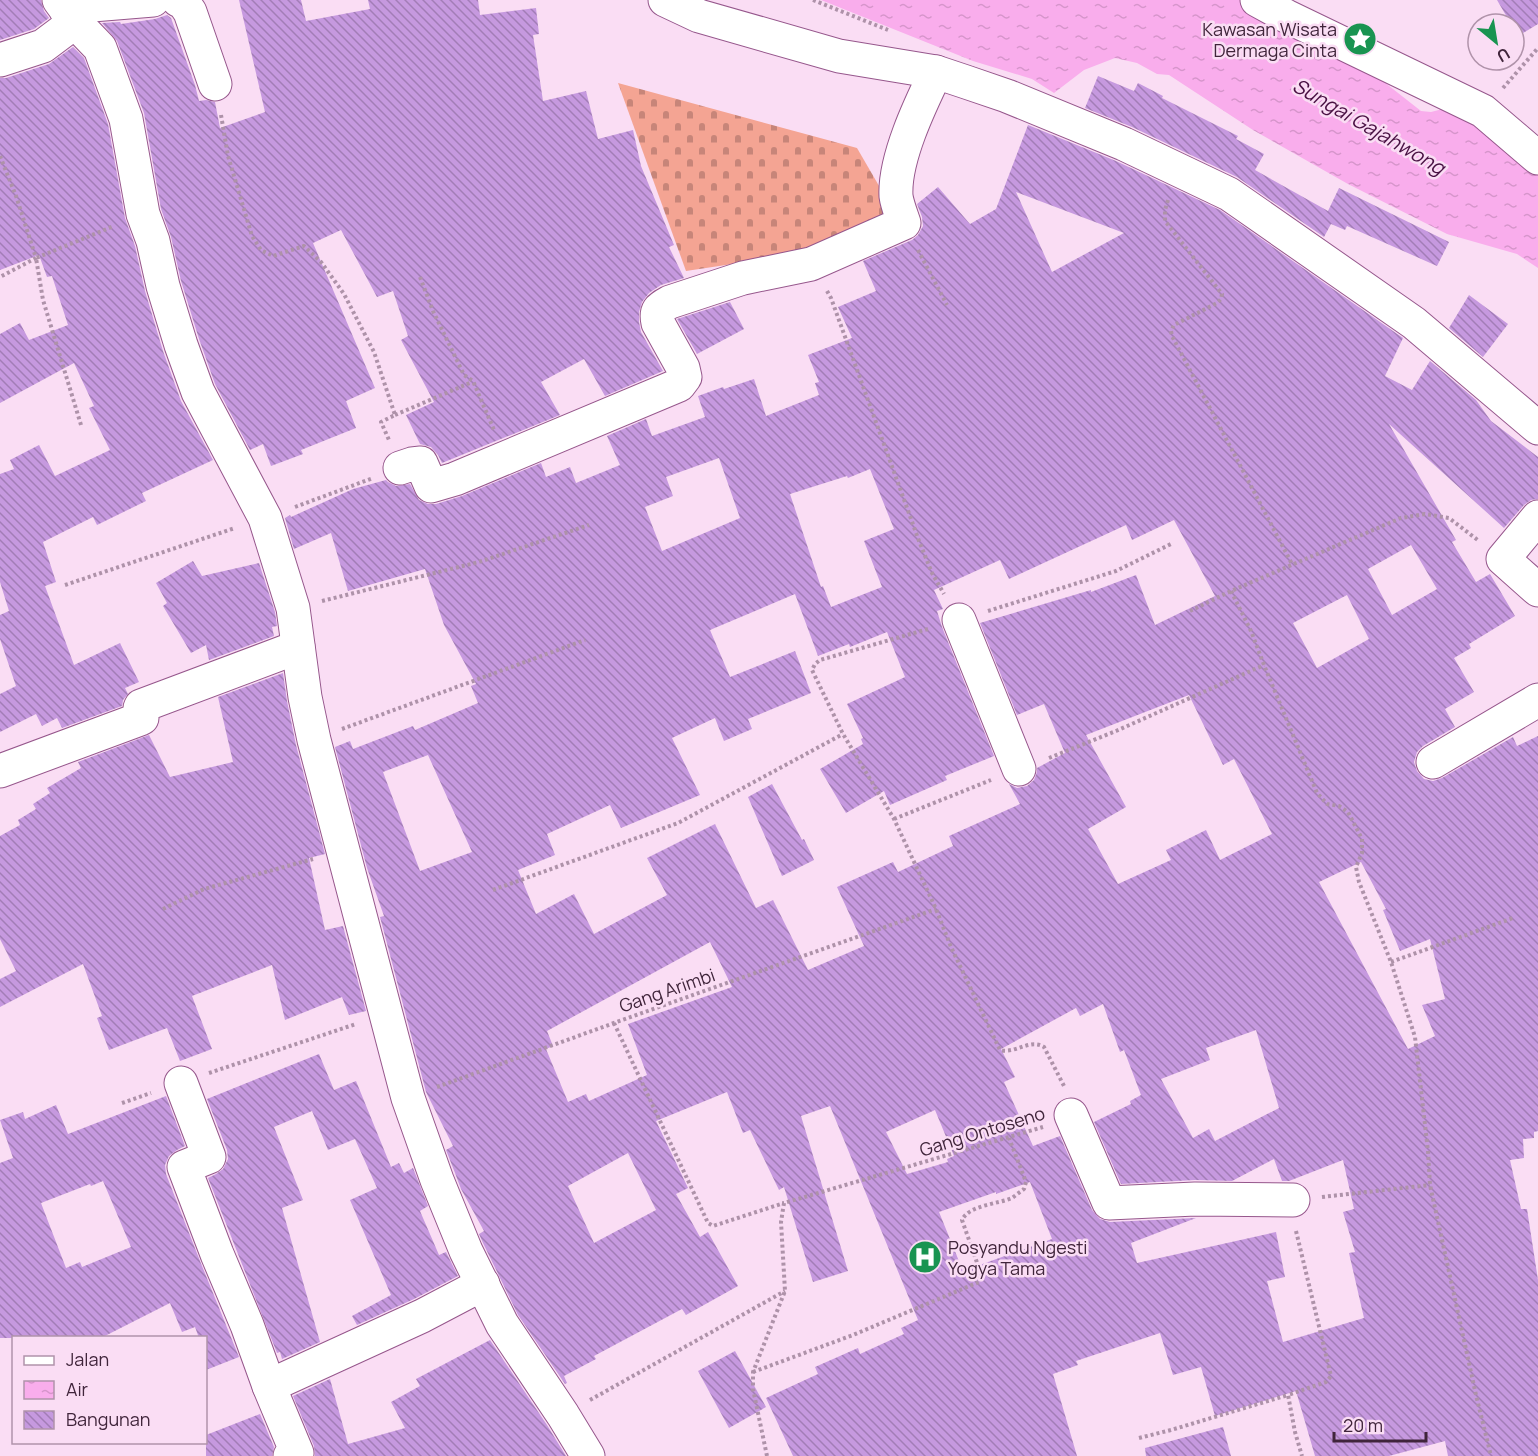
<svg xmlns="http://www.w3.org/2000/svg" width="1538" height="1456" viewBox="0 0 1538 1456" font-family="Manrope,sans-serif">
	<defs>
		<pattern id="cemetery-stones" width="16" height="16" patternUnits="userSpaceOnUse" patternTransform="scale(1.5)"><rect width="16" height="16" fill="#f4a493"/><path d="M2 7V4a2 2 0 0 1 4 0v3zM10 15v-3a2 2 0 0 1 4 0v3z" fill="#c78579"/></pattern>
		<pattern id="water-ripples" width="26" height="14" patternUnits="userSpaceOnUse" patternTransform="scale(1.5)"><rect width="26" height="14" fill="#f9adec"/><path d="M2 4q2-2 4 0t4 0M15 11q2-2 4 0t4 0" fill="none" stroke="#d695cb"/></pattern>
		<pattern id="building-back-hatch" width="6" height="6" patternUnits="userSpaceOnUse" patternTransform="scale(1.5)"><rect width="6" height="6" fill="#c699df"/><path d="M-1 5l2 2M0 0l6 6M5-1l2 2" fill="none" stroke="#a27db6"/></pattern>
	</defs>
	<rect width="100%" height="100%" fill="#faddf4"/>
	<path fill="url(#cemetery-stones)" d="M 618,83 L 857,148 L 893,210 L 811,252 L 686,271 Z"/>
	<path fill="url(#water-ripples)" d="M 821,0 L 1250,0 L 1365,67 L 1421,111 L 1431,112 L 1454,106 L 1538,169 L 1538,268 L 1517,254 L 1447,234 L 1348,184 L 1253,130 L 1169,75 L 1157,74 L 1137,63 L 1115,58 L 1084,70 L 1054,93 L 1032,79 L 973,61 Z"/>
	<g fill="url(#building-back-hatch)" fill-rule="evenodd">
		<path d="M 0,0 L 41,0 L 44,11 L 49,18 L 34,29 L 0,40 Z"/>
		<path d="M 239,0 L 301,0 L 306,21 L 370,9 L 368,0 L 478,0 L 480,15 L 536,8 L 539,34 L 533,35 L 543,101 L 586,91 L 598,139 L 633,130 L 641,166 L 674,245 L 669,247 L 684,278 L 661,285 L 649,293 L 642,302 L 639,312 L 639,322 L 641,332 L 663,371 L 605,396 L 584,359 L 541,382 L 560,415 L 442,463 L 438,455 L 431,447 L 420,444 L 406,415 L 434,402 L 401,340 L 408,336 L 393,291 L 377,297 L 341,230 L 313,243 L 375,388 L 346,401 L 356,428 L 301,450 L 303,454 L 271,466 L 263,444 L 250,450 L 215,384 L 199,339 L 181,281 L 171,237 L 161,209 L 144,113 L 117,41 L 102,23 L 120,22 L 121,24 L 155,19 L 167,15 L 171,18 L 195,85 L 199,101 L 206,100 L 215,102 L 220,128 L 265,112 Z"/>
		<path d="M 1497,0 L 1538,0 L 1538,24 L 1518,36 L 1514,30 L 1514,24 L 1511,24 Z"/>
		<path d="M 73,47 L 84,58 L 108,124 L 125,218 L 135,246 L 145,291 L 163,351 L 181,401 L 213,460 L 142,493 L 146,501 L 97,525 L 93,517 L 43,542 L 56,582 L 45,586 L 74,665 L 120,643 L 139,682 L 125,688 L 128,694 L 123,700 L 122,706 L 62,728 L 57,718 L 42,726 L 36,714 L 0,732 L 0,694 L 16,686 L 0,639 L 0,615 L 9,611 L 0,582 L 0,474 L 14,469 L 10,460 L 39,445 L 55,476 L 110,450 L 89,408 L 94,406 L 74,363 L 0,403 L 0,334 L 20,323 L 29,340 L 68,325 L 52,276 L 47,277 L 39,255 L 0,270 L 0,78 L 6,78 L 49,64 Z"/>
		<path d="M 1098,76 L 1134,91 L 1138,83 L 1163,96 L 1162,98 L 1238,136 L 1236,139 L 1264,154 L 1255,170 L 1328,211 L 1339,188 L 1449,242 L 1437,266 L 1347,226 L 1345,230 L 1331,224 L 1324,237 L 1237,177 L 1132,127 L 1085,108 Z"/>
		<path d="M 1028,125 L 1116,161 L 1220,210 L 1403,338 L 1385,376 L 1412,390 L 1430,361 L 1476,400 L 1491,421 L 1538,457 L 1538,499 L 1531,500 L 1524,505 L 1504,528 L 1389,424 L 1456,540 L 1452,542 L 1476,582 L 1490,574 L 1515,616 L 1469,644 L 1471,648 L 1454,658 L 1474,692 L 1445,709 L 1455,727 L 1423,746 L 1417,752 L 1414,762 L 1417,771 L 1424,779 L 1433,781 L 1442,778 L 1513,737 L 1517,746 L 1538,736 L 1538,1131 L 1534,1132 L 1534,1138 L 1523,1139 L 1524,1158 L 1510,1160 L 1521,1209 L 1527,1209 L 1538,1280 L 1538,1456 L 1448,1456 L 1445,1441 L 1389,1456 L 1315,1456 L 1296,1391 L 1215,1416 L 1201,1367 L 1173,1375 L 1160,1333 L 1076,1361 L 1078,1365 L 1053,1374 L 1077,1456 L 793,1456 L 766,1398 L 818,1374 L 815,1367 L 858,1348 L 860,1354 L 904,1334 L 901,1328 L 918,1320 L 830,1106 L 801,1116 L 848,1271 L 813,1282 L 784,1187 L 779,1190 L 750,1130 L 743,1133 L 727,1092 L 656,1121 L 688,1188 L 676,1194 L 700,1237 L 708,1232 L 738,1286 L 686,1315 L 682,1309 L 594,1356 L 596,1359 L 564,1376 L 567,1383 L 565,1384 L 518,1315 L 483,1243 L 479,1234 L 484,1231 L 461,1189 L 455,1173 L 446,1150 L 453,1146 L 426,1092 L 380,917 L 384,916 L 367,868 L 335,747 L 350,741 L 353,749 L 413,726 L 415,730 L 478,703 L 471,686 L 476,684 L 444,625 L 425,569 L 348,591 L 331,533 L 294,549 L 285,518 L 290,515 L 291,517 L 353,489 L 386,480 L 388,482 L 396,486 L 410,484 L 419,500 L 428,504 L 436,504 L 462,496 L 541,463 L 546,477 L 570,467 L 576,483 L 620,465 L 607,436 L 646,419 L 652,436 L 705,417 L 698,396 L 723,387 L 724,389 L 754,379 L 766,416 L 819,395 L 815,383 L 819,382 L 808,355 L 852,338 L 838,307 L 876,291 L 863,261 L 912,240 L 918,235 L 923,226 L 922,217 L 917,204 L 938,187 L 970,224 L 996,209 ZM 1016,192 L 1124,233 L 1052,272 ZM 719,458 L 740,518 L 662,551 L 645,507 L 673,496 L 666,477 ZM 870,469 L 894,529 L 864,541 L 882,587 L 831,607 L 823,586 L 821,587 L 790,494 L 847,476 L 848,478 ZM 1174,520 L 1215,596 L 1155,625 L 1136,575 L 1091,592 L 1091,590 L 980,623 L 1017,715 L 1044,704 L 1065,753 L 1037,768 L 1037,772 L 1034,780 L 1027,786 L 1017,788 L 1009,784 L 1020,804 L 949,836 L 953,846 L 898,872 L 893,862 L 837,887 L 864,946 L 808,970 L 773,900 L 756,908 L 715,824 L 647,858 L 667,895 L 594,934 L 574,894 L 536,914 L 518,870 L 555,855 L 547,834 L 610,805 L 621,828 L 700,795 L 672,738 L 715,718 L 724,741 L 752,729 L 748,719 L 811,693 L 795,651 L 730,677 L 710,630 L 795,594 L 818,656 L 849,644 L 850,647 L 887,632 L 905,677 L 847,704 L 863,738 L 861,739 L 863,744 L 820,769 L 846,813 L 884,791 L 890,805 L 947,780 L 945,776 L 994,756 L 942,627 L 937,611 L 943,609 L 934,590 L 1000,560 L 1009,579 L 1126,525 L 1132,540 ZM 1411,545 L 1437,589 L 1392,615 L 1368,569 ZM 1347,595 L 1369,639 L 1317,668 L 1293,623 ZM 1189,695 L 1223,765 L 1234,759 L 1272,834 L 1220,860 L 1206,830 L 1166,850 L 1171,860 L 1118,884 L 1088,829 L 1126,807 L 1086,735 ZM 428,755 L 472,852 L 420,871 L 383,772 ZM 1361,862 L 1386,909 L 1383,910 L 1400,951 L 1430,939 L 1445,999 L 1422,1005 L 1435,1036 L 1408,1049 L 1319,882 ZM 710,942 L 732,987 L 628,1024 L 647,1075 L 589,1101 L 586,1094 L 568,1102 L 546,1049 L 553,1046 L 547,1031 ZM 1103,1004 L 1120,1052 L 1124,1050 L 1141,1095 L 1130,1101 L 1131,1104 L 1094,1122 L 1121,1184 L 1195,1180 L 1232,1181 L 1274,1159 L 1282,1181 L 1289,1181 L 1343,1160 L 1354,1209 L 1343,1212 L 1355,1252 L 1349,1253 L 1364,1318 L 1283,1342 L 1267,1281 L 1285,1277 L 1276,1232 L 1137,1263 L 1131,1243 L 1196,1218 L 1110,1222 L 1100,1219 L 1092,1210 L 1060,1136 L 1033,1146 L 1004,1082 L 1015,1077 L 1001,1049 L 1076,1008 L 1080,1016 ZM 1256,1030 L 1279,1108 L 1215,1141 L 1209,1129 L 1193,1138 L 1161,1079 L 1210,1060 L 1206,1048 ZM 935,1110 L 954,1156 L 947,1159 L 948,1162 L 907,1174 L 886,1132 ZM 628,1153 L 656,1210 L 594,1243 L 568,1186 ZM 1030,1182 L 1052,1239 L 963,1271 L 939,1212 L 996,1192 L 996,1194 Z"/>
		<path d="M 1469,295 L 1508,324 L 1483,357 L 1449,328 Z"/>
		<path d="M 730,302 L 744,329 L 697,354 L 677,319 Z"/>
		<path d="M 193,561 L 202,576 L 259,563 L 275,612 L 277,626 L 272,627 L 274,636 L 209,660 L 206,645 L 191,653 L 163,606 L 167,603 L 156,583 Z"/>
		<path d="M 283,673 L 287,701 L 296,745 L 325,854 L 309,858 L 325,930 L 343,926 L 366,1011 L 349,1015 L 342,997 L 285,1020 L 272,965 L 192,996 L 212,1049 L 180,1061 L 167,1028 L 109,1050 L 97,1018 L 102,1016 L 83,964 L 0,1007 L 0,979 L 16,971 L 0,939 L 0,836 L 20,825 L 18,820 L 36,809 L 33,804 L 50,793 L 47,788 L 81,768 L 78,762 L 149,735 L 170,777 L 233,762 L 218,697 Z"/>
		<path d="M 772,784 L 802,840 L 804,839 L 814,860 L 782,876 L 748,797 Z"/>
		<path d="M 319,1054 L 334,1090 L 356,1081 L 391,1167 L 399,1163 L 404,1173 L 413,1168 L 428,1206 L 420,1211 L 439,1255 L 446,1252 L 458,1276 L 414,1299 L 357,1325 L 352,1316 L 391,1295 L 350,1200 L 377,1188 L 355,1139 L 328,1150 L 312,1111 L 274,1127 L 303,1200 L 282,1208 L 320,1342 L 282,1359 L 280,1352 L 277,1353 L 208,1178 L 216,1174 L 223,1169 L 228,1159 L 227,1150 L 207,1099 Z"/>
		<path d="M 166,1096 L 185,1146 L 177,1150 L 169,1156 L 165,1165 L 166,1174 L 200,1261 L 239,1357 L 206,1370 L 206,1338 L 199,1338 L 195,1327 L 182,1332 L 170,1303 L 101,1338 L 0,1338 L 0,1163 L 13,1158 L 0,1120 L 23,1112 L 25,1119 L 56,1105 L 68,1134 ZM 103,1181 L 131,1247 L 82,1267 L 80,1262 L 66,1268 L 41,1203 L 90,1184 L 91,1186 Z"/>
		<path d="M 490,1340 L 547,1425 L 566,1456 L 315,1456 L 314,1446 L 293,1396 L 330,1379 L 348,1444 L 405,1428 L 391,1402 L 420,1386 L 416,1379 Z"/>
		<path d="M 735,1351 L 766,1407 L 729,1428 L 698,1371 Z"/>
		<path d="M 260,1414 L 274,1447 L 272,1456 L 206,1456 L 206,1435 Z"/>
		<path d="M 1223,1427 L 1231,1456 L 1146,1456 L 1145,1448 Z"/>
	</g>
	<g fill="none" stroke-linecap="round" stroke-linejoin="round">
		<defs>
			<g id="minor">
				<path d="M 59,0 L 75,22 L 100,48 L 126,119 L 143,214 L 153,241 L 163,286 L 181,345 L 198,392 L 265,518 L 293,608 L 305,697 L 314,740 L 408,1098 L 437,1180 L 466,1251 L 502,1324 L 563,1415 L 588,1456"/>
				<path d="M 178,0 L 184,3 L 190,12 L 215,84"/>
				<path d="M 665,0 L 699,16 L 839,56 L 936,72 L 966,82 L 1007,96 L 1124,144 L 1229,194 L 1414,323 L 1538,428"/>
				<path d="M 1257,0 L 1286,16 L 1483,111 L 1538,158"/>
				<path d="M 67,12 L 80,6 L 153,0"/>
				<path d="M 0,60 L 43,46 L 75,22"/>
				<path d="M 400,468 L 412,464 L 421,463 L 431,486 L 455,479 L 679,385 L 685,377 L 683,368 L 658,323 C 655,310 659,308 670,302 L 743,278 L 811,264 L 904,223 C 901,214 897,204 896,196 C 894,159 920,105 936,72"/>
				<path d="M 1538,517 L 1503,559 L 1538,590"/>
				<path d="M 959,620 L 1019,769"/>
				<path d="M 1433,762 L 1538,700"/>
				<path d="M 0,771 L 140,719 L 142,718 L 140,708 L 141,706 L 298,647"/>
				<path d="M 181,1083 L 209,1157 L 184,1167 L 217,1254 L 247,1325 L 269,1386 L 297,1453 L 290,1456"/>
				<path d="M 1071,1115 L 1109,1203 L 1195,1199 L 1293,1200"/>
				<path d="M 269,1386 L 422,1316 L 483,1284"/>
			</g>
		</defs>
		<use href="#minor" stroke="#96578c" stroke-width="35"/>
		<g stroke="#ae92a9" stroke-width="4" stroke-dasharray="3 3" stroke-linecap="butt">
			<path d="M 813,0 L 888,30"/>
			<path d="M 1503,88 L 1538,48"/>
			<path d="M 221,115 L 228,156 L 252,236 L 261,250 L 273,256 L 304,246 L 321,262 L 344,294 L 374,352 L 395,415 L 381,422 L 389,440"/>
			<path d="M 0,156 L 16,196 L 36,258 L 0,277"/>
			<path d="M 1168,200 L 1165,210 L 1165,221 L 1222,294 L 1221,299 L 1217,303 L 1174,325 L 1171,331 L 1172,336 L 1292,564"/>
			<path d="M 918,250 L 947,305"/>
			<path d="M 420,277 L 433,311 L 464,375 L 473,381 L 494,430"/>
			<path d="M 827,291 L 831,298 L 919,541 L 932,573 L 944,594"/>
			<path d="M 395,415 L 472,382"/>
			<path d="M 81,425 L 43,300 L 36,258 L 114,226"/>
			<path d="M 295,507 L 373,478"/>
			<path d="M 65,585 L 235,528"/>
			<path d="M 1231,591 L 1251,631 L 1264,665 L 1317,793 L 1327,804 L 1339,806 L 1348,812 L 1362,839 L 1362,853 L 1356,867 L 1359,882 L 1391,962 L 1415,1037 L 1428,1151 L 1430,1185 L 1476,1395 L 1491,1456"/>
			<path d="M 322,601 L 479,562 L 589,525"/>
			<path d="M 988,611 L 1116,571 L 1171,544"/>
			<path d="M 1190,611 L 1231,591 L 1401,518 L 1425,514 L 1449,518 L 1479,541"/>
			<path d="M 928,629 L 820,660 L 815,664 L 812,670 L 843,734 L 894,819 L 936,909 L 951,947 L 1000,1050 C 1016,1054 1030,1038 1044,1047 L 1064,1086"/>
			<path d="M 342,729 L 585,640"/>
			<path d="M 1049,758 L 1116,731 L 1264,665"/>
			<path d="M 894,819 L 991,780"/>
			<path d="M 493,890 L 678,823 L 843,734"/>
			<path d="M 163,909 L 204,889 L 313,859"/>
			<path d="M 1391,962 L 1513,918"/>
			<path d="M 614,1023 L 708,1223 L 713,1226 L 784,1203"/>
			<path d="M 209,1073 L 356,1024"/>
			<path d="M 437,1087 L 614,1023 L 936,909"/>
			<path d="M 122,1103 L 151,1093"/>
			<path d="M 1322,1197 L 1430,1185"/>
			<path d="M 1296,1231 L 1331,1376 L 1326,1382 L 1288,1395 L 1295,1432 L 1302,1456"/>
			<path d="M 753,1372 L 853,1335 L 979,1282 L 981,1274 L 962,1220 C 969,1205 998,1204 1012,1198 C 1016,1195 1020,1192 1024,1189 L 1026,1182 L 1009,1138"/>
			<path d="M 590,1400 L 785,1291"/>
			<path d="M 1139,1438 L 1171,1430 L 1288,1395"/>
			<path d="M 767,1456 L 753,1389 L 753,1372 L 785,1291 L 781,1222 L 784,1203 L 1043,1127"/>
		</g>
		<use href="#minor" stroke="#fff" stroke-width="33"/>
	</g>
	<defs>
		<symbol id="sight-disc" viewBox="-11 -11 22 22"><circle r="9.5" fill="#199451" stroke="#faddf4"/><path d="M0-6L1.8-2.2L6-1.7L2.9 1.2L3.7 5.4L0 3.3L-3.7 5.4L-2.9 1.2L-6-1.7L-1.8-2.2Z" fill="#fff"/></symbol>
		<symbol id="hospital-disc" viewBox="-11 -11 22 22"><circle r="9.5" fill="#199451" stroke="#faddf4"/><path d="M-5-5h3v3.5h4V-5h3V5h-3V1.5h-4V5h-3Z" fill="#fff"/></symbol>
	</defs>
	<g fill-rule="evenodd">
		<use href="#sight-disc" x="1341" y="20" width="38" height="38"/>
		<use href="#hospital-disc" x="906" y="1238" width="38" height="38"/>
	</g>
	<g text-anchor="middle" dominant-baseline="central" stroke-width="5" stroke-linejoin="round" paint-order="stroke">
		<g font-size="18" fill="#40253b" stroke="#faddf4" text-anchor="end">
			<text x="1337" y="29">Kawasan Wisata<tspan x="1337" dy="21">Dermaga Cinta</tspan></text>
			<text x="948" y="1247" text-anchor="start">Posyandu Ngesti<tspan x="948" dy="21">Yogya Tama</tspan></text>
		</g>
		<g font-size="18" fill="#40253b" stroke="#faddf4">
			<text transform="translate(667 990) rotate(-19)">Gang Arimbi</text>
			<text transform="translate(982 1131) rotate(-17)">Gang Ontoseno</text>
		</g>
		<g font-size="20" font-style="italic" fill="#491143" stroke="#faddf4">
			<text transform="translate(1369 126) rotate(30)">Sungai Gajahwong</text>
		</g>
	</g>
	<rect x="12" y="1336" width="195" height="108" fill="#faddf4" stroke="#b093aa" stroke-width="1.5"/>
	<rect x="24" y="1356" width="30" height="9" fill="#ffffff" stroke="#b093aa" stroke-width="1.5"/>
	<text x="66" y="1366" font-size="18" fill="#40253b">Jalan</text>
	<rect x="24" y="1381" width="30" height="18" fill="url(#water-ripples)" stroke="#b093aa" stroke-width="1.5"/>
	<text x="66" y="1396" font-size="18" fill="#40253b">Air</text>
	<rect x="24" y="1411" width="30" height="18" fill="url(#building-back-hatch)" stroke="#b093aa" stroke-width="1.5"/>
	<text x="66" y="1426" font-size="18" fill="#40253b">Bangunan</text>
	<g transform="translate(1496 42) rotate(150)"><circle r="28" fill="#faddf4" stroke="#b093aa" stroke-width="1.5"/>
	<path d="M0-4.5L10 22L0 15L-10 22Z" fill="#199451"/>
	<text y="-9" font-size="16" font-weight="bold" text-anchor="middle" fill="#40253b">U</text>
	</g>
	<path d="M1334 1432v9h92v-9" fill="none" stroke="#40253b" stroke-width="3"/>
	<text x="1343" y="1432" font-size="18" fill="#40253b" stroke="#faddf4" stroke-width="4.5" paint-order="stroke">20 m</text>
</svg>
